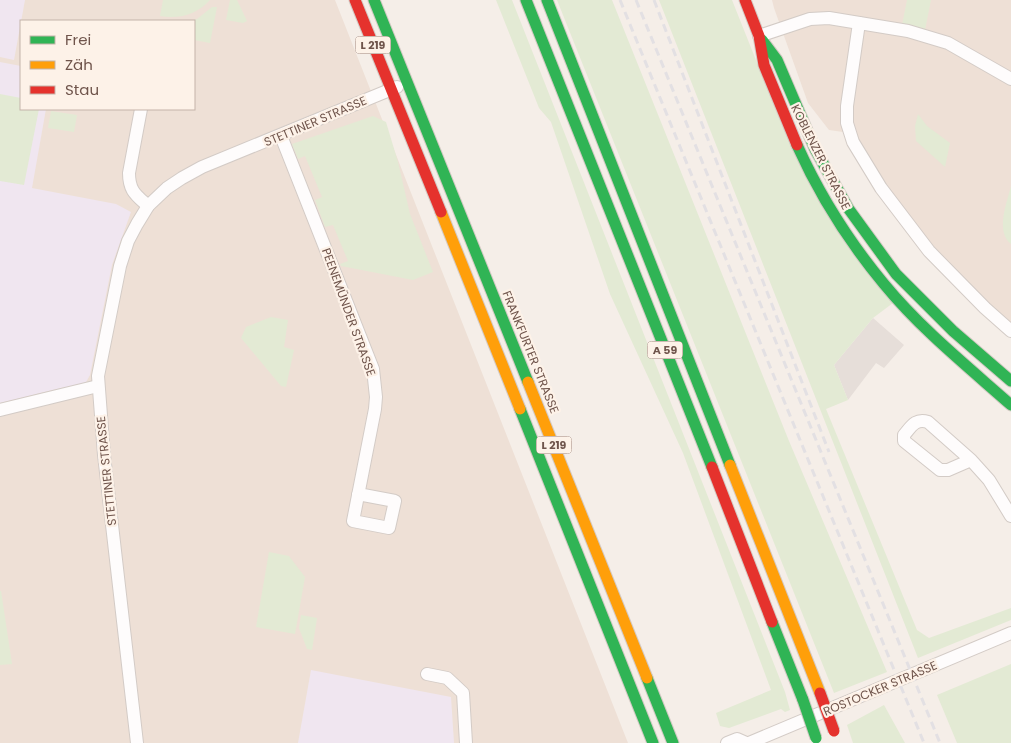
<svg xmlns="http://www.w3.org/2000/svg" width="1011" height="743" viewBox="0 0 1011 743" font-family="Poppins,sans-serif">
	<rect width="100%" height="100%" fill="#f5eee8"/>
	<g fill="#eee0d6" fill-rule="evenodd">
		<path d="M 0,0 L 335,0 L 628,743 L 0,743 ZM 21,21 L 194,21 L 194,109 L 21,109 Z"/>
		<path d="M 772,0 L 1011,0 L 1011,330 L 930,251 L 850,133 L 829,130 L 808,103 L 774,8 Z"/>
	</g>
	<path fill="#e6ded9" d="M 873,318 L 904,345 L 884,368 L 876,363 L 848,400 L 834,365 Z"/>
	<g fill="#f0e6f0">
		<path d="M 0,0 L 25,0 L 14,60 L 0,57 Z"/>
		<path d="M 0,62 L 21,66 L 21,109 L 46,109 L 32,188 L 116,204 L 131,212 L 112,265 L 90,375 L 85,384 L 61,388 L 0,403 Z"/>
		<path d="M 311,670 L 451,697 L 454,743 L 298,743 Z"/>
	</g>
	<g fill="#e3ead4">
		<path d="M 163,0 L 210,0 C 196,15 180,19 160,16 Z"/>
		<path d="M 230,0 L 237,0 L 247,21 L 243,23 L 226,20 Z"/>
		<path d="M 496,0 L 512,0 L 785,692 L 790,710 L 785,712 L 781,709 L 729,728 L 720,726 L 716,713 L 771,690 L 683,453 L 610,294 L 551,122 L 539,108 Z"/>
		<path d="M 557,0 L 612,0 L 789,441 L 887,672 L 834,693 Z"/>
		<path d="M 659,0 L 732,0 L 781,123 L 893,303 L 873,318 L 834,365 L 848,400 L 826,409 L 917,630 L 929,638 L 1011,608 L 1011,620 L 918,658 Z"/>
		<path d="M 907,0 L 931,0 L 925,30 L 902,25 Z"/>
		<path d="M 212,7 L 217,7 L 210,43 L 194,40 L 194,21 L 189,21 L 197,19 Z"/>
		<path d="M 0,94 L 21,98 L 21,109 L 39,109 L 24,185 L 0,181 Z"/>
		<path d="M 51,111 L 77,115 L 74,132 L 48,128 Z"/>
		<path d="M 918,114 L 927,126 L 950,143 L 945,167 L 916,141 L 915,126 Z"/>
		<path d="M 373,116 L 386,122 L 398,162 L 410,214 L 433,272 L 413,280 L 341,266 L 340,264 L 348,261 L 333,225 L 325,227 L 315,200 L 322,197 L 305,156 L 298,159 L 292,144 Z"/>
		<path d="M 1011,186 L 1011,244 C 995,231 1007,203 1011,186 Z"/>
		<path d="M 271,317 L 288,320 L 284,347 L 294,350 L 286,387 L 281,386 L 241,338 L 246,327 Z"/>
		<path d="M 269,552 L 289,556 L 305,577 L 295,634 L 256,627 Z"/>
		<path d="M 0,591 L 1,591 L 12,664 L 0,665 Z"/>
		<path d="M 301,615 L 317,618 L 312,650 L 307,649 L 299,628 Z"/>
		<path d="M 1011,664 L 1011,743 L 957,743 L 937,695 Z"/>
		<path d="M 884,705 L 905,743 L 853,743 L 847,725 Z"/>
	</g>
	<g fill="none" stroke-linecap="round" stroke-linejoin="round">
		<defs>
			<g id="street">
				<path d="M 859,23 L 847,106 L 847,123 L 853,142 L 881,188 L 929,251 L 985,308 L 1011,331"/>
				<path d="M 759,36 L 810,19 L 829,18 L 908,31 L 948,43 L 1011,79"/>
				<path d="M 141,109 L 129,173 C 129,191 136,195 148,206"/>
				<path d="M 281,136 L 373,369 L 376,397 L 375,409 L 353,521 L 389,528 L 395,501 L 358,494"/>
				<path d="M 0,410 L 98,386"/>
				<path d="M 971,460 L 948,470 L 940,470 L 909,445 L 904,441 L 904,435 C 911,427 915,418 928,422 L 971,460 L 989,480 L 1011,516"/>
				<path d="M 427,674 L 447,678 L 463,693 L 466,743"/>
				<path d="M 137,743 L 104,455 L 98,376 L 120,266 L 128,241 L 137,224 L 148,206 L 167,188 L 182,178 L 202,167 L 397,87"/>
				<path d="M 727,743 L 737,739 L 746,743"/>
				<path d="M 749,743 L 1011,633"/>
			</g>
			<g id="fast">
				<path d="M 374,0 L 528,382"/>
				<path d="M 526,0 L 712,467"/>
				<path d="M 547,0 L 730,465"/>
				<path d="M 762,40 L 777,60 L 815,149 L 848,208 L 896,274 L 953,331 L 1011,381"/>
				<path d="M 797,145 C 819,194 850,243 884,284 C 921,329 967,366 1011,405"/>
				<path d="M 520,409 L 653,743"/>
				<path d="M 772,622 L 803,700"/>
				<path d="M 647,678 L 673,743"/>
			</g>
			<g id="slow">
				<path d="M 441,212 L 520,409"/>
				<path d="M 528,382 L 647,678"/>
				<path d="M 730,465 L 820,693"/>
			</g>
			<g id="jam">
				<path d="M 355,0 L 441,212"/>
				<path d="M 745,0 L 759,36 L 764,65 L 797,145"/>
				<path d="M 712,467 L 772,622"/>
			</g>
		</defs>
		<use href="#street" stroke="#d3cbc6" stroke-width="14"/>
		<use href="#fast" stroke="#d4cac4" stroke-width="13"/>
		<use href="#slow" stroke="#d4cac4" stroke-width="13"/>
		<use href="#jam" stroke="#d4cac4" stroke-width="13"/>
		<use href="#street" stroke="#fefcfc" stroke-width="12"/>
		<use href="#fast" stroke="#30b455" stroke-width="11"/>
		<use href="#slow" stroke="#ff9f0a" stroke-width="11"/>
		<use href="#jam" stroke="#e5322d" stroke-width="11"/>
		<g stroke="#e3e0e3" stroke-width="3" stroke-dasharray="8 5" stroke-linecap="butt">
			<path d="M 620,0 L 924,743"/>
			<path d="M 636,0 L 940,743"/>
			<path d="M 654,0 L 829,452"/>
		</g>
		<defs>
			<path id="fast-bridge" d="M 803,700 L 816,738"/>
			<path id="jam-bridge" d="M 820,693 L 834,731"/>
		</defs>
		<use href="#fast-bridge" stroke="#d3c9c5" stroke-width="13" stroke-linecap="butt"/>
		<use href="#jam-bridge" stroke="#d3c9c5" stroke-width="13" stroke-linecap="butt"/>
		<use href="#fast-bridge" stroke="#30b455" stroke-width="11"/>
		<use href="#jam-bridge" stroke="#e5322d" stroke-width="11"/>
	</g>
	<g text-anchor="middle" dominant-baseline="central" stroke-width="4.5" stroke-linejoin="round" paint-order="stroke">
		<g fill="#fdf2e8" stroke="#9a837a" stroke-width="1">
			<rect x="355.5" y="36.5" width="35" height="17" rx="4"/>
			<rect x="647.5" y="341.5" width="35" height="17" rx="4"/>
			<rect x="536.5" y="436.5" width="35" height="17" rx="4"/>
		</g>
		<g font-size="11" font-weight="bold" fill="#6f544b">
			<text x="373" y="45">L 219</text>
			<text x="665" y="350">A 59</text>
			<text x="554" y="445">L 219</text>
		</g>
		<g font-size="12" fill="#6f544b" stroke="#fdf2e8">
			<text transform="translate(315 121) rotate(-23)">STETTINER STRASSE</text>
			<text transform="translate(821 157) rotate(63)">KOBLENZER STRASSE</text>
			<text transform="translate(349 312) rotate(70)">PEENEMÜNDER STRASSE</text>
			<text transform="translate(531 352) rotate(68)">FRANKFURTER STRASSE</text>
			<text transform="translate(106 471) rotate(-96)">STETTINER STRASSE</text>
			<text transform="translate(880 688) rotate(-23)">ROSTOCKER STRASSE</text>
		</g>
	</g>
	<rect x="20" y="20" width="175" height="90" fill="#fdf2e8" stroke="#c4b3a9"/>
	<rect x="30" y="36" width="25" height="8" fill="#30b455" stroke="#c4b3a9"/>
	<text x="65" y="45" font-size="15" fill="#6f544b">Frei</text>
	<rect x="30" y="61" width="25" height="8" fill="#ff9f0a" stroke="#c4b3a9"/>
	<text x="65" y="70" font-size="15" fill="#6f544b">Zäh</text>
	<rect x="30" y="86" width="25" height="8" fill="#e5322d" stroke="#c4b3a9"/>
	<text x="65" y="95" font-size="15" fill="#6f544b">Stau</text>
</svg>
